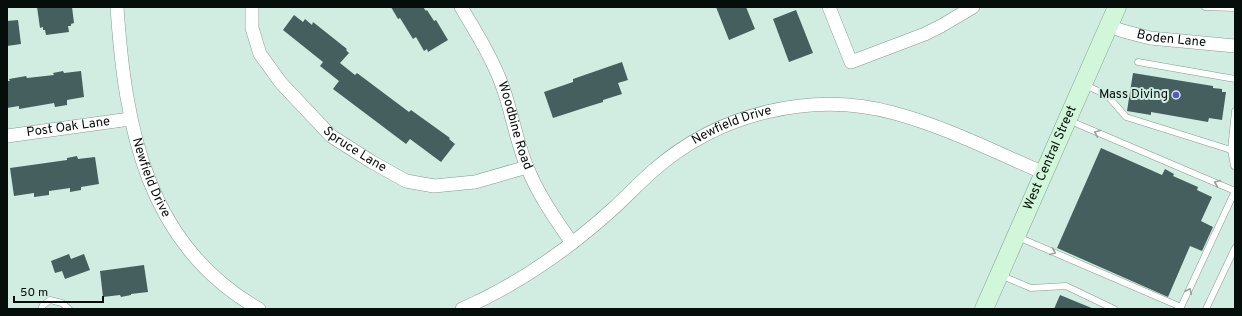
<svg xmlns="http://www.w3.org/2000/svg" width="1242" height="316" viewBox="0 0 1242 316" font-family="Overpass,sans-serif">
	<rect width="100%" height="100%" fill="#d1ece1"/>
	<g fill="#455f5e">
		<path d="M 37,7 L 72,7 L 74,23 L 71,24 L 71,26 L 68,26 L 69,32 L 46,35 L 45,30 L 43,30 L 43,27 L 40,28 Z"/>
		<path d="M 391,7 L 423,7 L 426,11 L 427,10 L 434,21 L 436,20 L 448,40 L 428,52 L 427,49 L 424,51 L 416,37 L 413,39 L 400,18 L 398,19 Z"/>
		<path d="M 716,7 L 746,7 L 755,29 L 729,40 Z"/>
		<path d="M 796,10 L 813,53 L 789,62 L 773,19 Z"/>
		<path d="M 294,15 L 303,22 L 305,19 L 312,25 L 313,22 L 347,49 L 346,50 L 349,53 L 340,63 L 355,75 L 357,73 L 409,112 L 411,110 L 450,138 L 449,139 L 455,144 L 441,162 L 410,139 L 406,144 L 333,89 L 339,81 L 320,66 L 323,62 L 283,30 Z"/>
		<path d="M 18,20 L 21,44 L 7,46 L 7,21 Z"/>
		<path d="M 622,62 L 628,80 L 618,83 L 622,94 L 603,100 L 603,102 L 590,106 L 553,118 L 544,92 L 573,82 L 573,79 Z"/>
		<path d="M 63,71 L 64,73 L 81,71 L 84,97 L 67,100 L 67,105 L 55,107 L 54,103 L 19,109 L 19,106 L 7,108 L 7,81 L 10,81 L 9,79 L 26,76 L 27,78 L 54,75 L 53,73 Z"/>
		<path d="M 1133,73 L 1213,86 L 1213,88 L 1222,89 L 1222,92 L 1226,92 L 1222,120 L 1209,118 L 1208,122 L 1151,112 L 1151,115 L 1127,111 Z"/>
		<path d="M 1101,148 L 1162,175 L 1165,169 L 1174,174 L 1173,176 L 1198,187 L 1197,190 L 1212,197 L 1201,221 L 1213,227 L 1202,251 L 1190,246 L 1168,297 L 1057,248 Z"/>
		<path d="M 77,156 L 78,159 L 95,157 L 99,184 L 81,187 L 81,190 L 70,192 L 70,188 L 49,191 L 49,195 L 34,197 L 34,193 L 14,196 L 10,168 L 67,160 L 67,158 Z"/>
		<path d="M 69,254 L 71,259 L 84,254 L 90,270 L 65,279 L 62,271 L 55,273 L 51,261 Z"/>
		<path d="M 144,265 L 148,292 L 131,294 L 131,295 L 121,297 L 120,295 L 103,297 L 100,271 Z"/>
		<path d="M 1060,295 L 1094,309 L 1054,309 Z"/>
	</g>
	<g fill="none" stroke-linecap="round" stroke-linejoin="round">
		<defs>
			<g id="lane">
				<path d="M 1205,7 L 1235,8"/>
				<path d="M 1138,62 L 1235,79"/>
				<path d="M 1085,85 L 1107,95 L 1126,117 L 1231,150 L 1235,111"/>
				<path d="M 1231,150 L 1234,166 L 1235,166"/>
				<path d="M 1018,237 L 1181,307 L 1235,191 L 1068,120"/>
				<path d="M 1000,275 L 1031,288 L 1066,286 L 1114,309"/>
				<path d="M 41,309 L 43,305 L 50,300 L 62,303 L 69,309"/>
				<path d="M 1206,309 L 1235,248"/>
			</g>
			<g id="street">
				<path id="s1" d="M 117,7 C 125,126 146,245 259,309"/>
				<path id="s2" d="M 252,7 L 252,28 L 260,54 L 281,83 L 331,136 L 372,162 L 406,181 L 434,186 L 475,182 L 527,167"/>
				<path id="s3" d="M 461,7 C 476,32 492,58 502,85 C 512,112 516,141 527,167 C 538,194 555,219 572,243"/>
				<path d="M 829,7 L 851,62 L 925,34 L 941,26 L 973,7"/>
				<path id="s4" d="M 1109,26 L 1123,31 L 1150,38 L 1235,46"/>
				<path id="s5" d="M 7,136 L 130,119"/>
				<path id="s6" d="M 462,309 C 519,284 570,248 615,207 C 628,195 640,182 654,170 C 718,114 811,90 894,113 C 946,127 995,152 1044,173"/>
			</g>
			<g id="secondary">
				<path id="s7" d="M 984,309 L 1117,7"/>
			</g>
		</defs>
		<use href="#lane" stroke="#839c92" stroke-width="7"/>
		<use href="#street" stroke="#839c92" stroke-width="14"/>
		<use href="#secondary" stroke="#839c92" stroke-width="19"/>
		<use href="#lane" stroke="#fff" stroke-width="6"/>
		<use href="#street" stroke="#fff" stroke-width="13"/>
		<use href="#secondary" stroke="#d2f6d9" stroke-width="18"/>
	</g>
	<defs><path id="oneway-chevron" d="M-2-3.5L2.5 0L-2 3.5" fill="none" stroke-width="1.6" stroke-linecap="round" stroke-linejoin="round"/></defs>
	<g stroke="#9b9f9d">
		<use href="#oneway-chevron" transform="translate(1097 133) rotate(-157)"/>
		<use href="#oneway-chevron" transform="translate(1217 183) rotate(-157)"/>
		<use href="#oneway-chevron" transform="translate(1053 252) rotate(23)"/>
		<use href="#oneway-chevron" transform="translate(1189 291) rotate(-65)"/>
	</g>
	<circle fill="#5755cd" stroke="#d1ece1" stroke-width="1.5" cx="1176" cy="95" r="4"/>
	<g text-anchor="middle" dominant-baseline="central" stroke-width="4" stroke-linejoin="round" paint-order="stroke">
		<g font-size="13" fill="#050e0b" stroke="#d1ece1">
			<text stroke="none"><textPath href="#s4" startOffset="64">Boden Lane</textPath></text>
			<text stroke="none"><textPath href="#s3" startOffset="131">Woodbine Road</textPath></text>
			<text stroke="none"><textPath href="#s6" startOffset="329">Newfield Drive</textPath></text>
			<text stroke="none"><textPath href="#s5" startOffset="62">Post Oak Lane</textPath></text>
			<text stroke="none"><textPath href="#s2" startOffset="184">Spruce Lane</textPath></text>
			<text stroke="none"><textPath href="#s7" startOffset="165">West Central Street</textPath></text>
			<text stroke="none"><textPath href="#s1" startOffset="175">Newfield Drive</textPath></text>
		</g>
		<g font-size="13" fill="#050e0b" stroke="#d1ece1" text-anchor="end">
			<text x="1168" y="95">Mass Diving</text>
		</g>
	</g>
	<rect width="1242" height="316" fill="none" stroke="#050e0b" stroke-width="16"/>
	<path d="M14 296v6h89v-6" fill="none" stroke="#050e0b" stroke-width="2"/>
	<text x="20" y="296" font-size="12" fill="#050e0b" stroke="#d1ece1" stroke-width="3" paint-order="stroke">50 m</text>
</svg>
